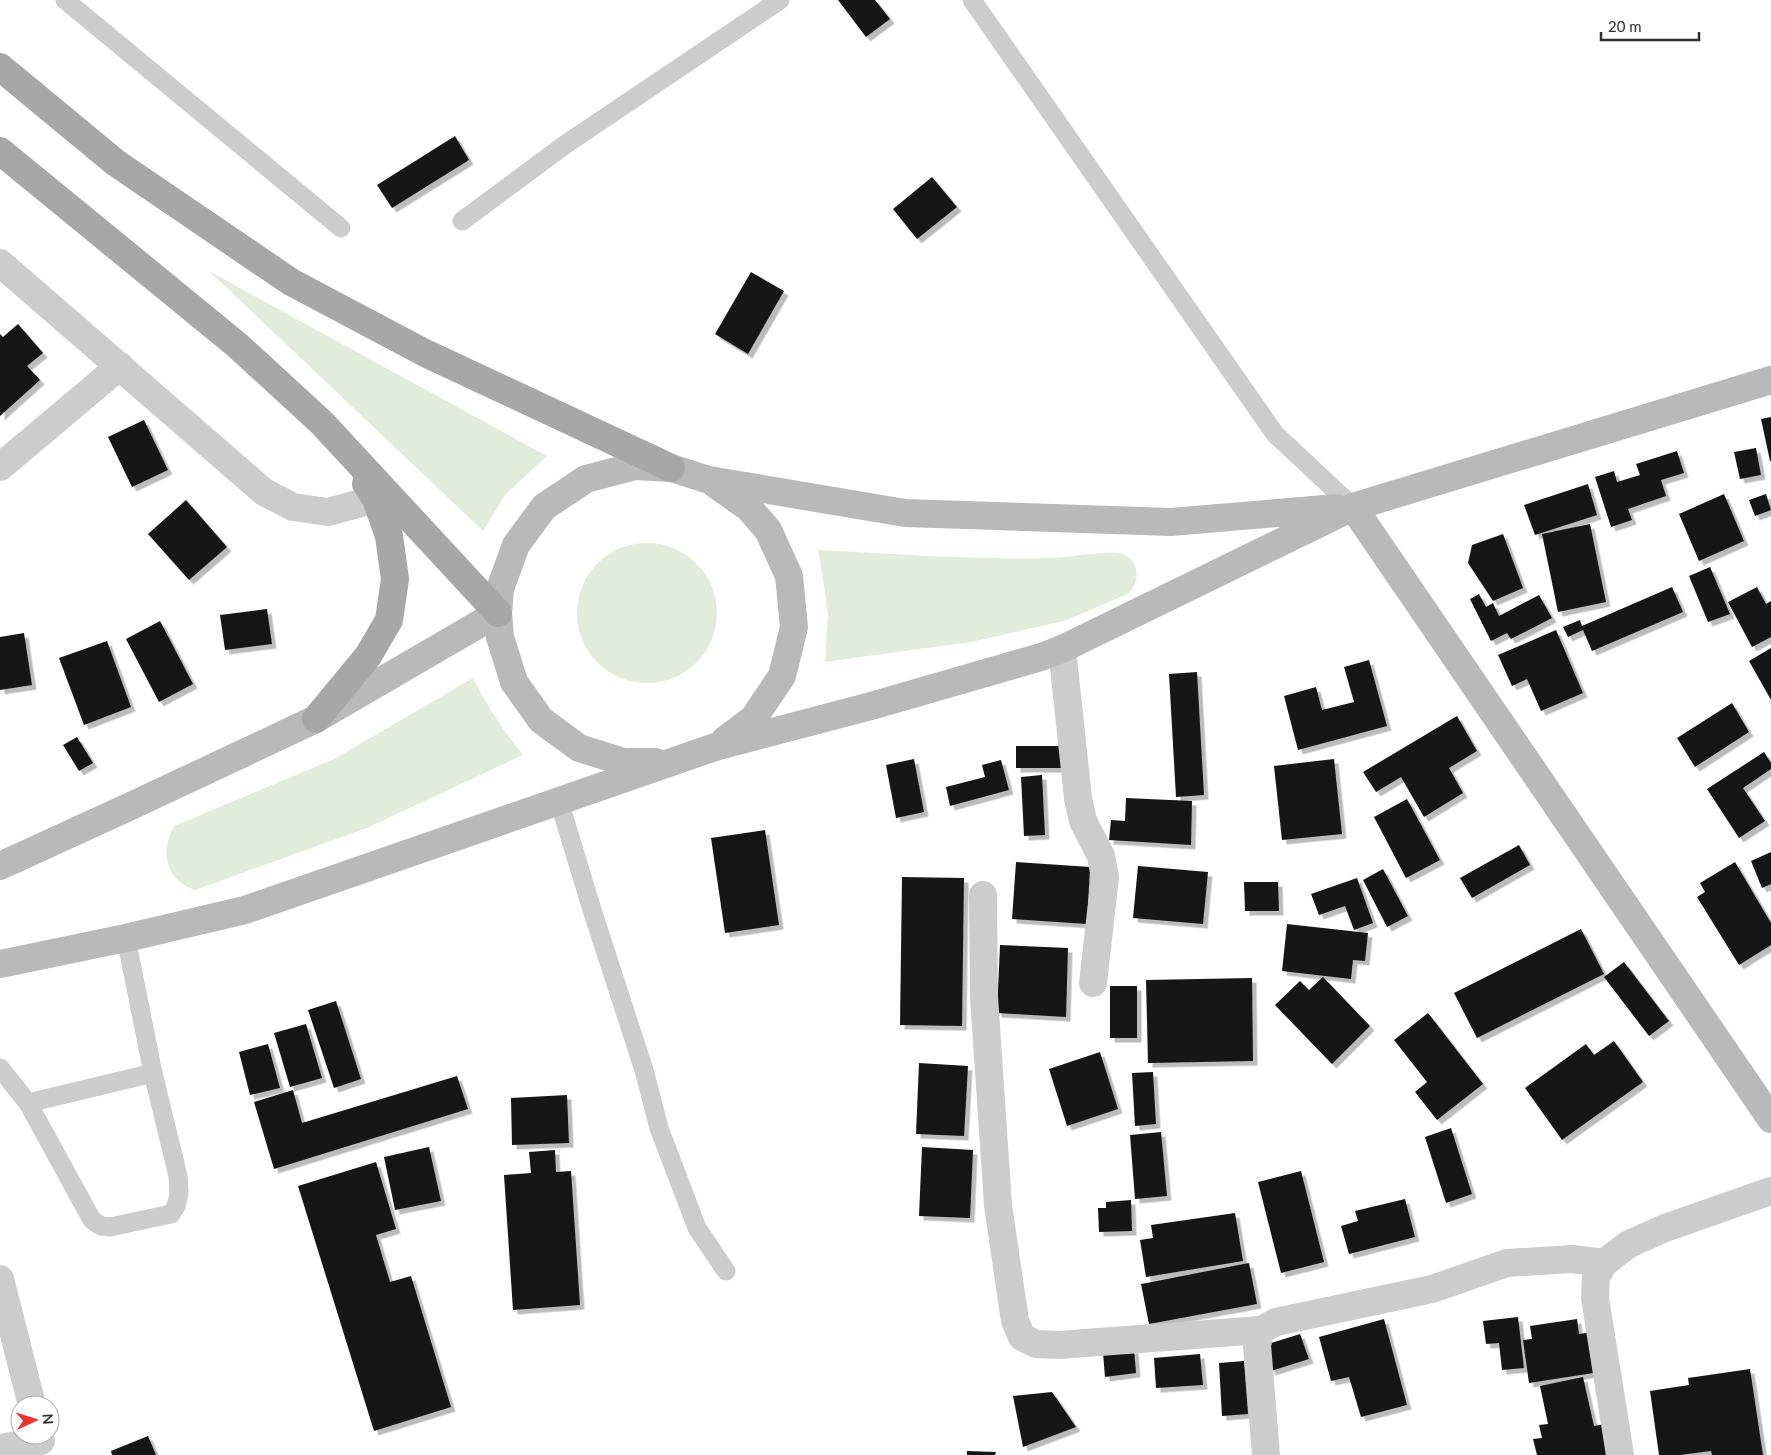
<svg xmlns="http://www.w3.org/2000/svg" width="1771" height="1455" viewBox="0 0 1771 1455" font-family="Lato,sans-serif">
	<defs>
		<filter id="shadow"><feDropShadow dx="4.5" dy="4.5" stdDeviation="0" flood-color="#0004"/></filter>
	</defs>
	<rect width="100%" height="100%" fill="#fff"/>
	<g fill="#e3ecdc">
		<path d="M 209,271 L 547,456 L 505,495 L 483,531 Z"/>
		<circle cx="647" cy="613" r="70"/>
		<path d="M 818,550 C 896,554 975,560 1054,558 C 1069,557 1111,550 1122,554 C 1141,560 1140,583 1128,594 L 1064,621 L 971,642 L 825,662 L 828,616 L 824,586 Z"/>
		<path d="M 473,678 C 487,706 503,730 523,755 L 367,828 L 195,890 C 165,879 160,852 174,826 L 334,759 Z"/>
	</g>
	<g fill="#161616" filter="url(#shadow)">
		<path d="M 838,0 L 875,0 L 890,19 L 866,37 Z"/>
		<path d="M 455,136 L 469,160 L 392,208 L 377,185 Z"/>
		<path d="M 932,177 L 957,207 L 917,239 L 893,209 Z"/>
		<path d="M 751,272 L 784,291 L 748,354 L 715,334 Z"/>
		<path d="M 18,324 L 43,353 L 27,366 L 40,380 L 0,416 L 0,334 L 3,337 Z"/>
		<path d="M 1771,417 L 1771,461 L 1770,461 L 1761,419 Z"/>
		<path d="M 144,420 L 168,470 L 132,487 L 108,437 Z"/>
		<path d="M 1756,448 L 1761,475 L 1740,479 L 1734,452 Z"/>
		<path d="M 1677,451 L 1684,473 L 1661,480 L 1666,496 L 1628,509 L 1632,520 L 1611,527 L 1595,477 L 1614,471 L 1617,482 L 1640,475 L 1636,464 Z"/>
		<path d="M 1588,484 L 1597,515 L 1535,535 L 1524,505 Z"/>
		<path d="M 1724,494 L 1744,541 L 1699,561 L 1679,514 Z"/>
		<path d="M 1766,494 L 1771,510 L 1755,516 L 1749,500 Z"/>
		<path d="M 186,500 L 227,547 L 189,580 L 148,534 Z"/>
		<path d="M 1590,524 L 1606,602 L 1558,612 L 1542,534 Z"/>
		<path d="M 1503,534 L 1523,588 L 1493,601 L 1468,563 L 1472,545 Z"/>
		<path d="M 1710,567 L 1730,614 L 1708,622 L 1689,576 Z"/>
		<path d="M 1672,587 L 1683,612 L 1592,651 L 1583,630 L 1568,637 L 1563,627 L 1580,620 L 1582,626 Z"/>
		<path d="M 1757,587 L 1766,604 L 1771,601 L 1771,637 L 1752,647 L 1728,602 Z"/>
		<path d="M 1479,594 L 1486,607 L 1493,603 L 1499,616 L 1539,595 L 1552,618 L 1511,639 L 1507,633 L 1491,641 L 1470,599 Z"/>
		<path d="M 267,609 L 272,644 L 225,650 L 220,615 Z"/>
		<path d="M 160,621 L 193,684 L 159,702 L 126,639 Z"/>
		<path d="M 1556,630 L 1583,693 L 1541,711 L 1527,679 L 1512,686 L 1498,655 Z"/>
		<path d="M 24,633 L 32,685 L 0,690 L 0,637 Z"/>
		<path d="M 107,641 L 131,707 L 84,725 L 59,658 Z"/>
		<path d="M 1771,648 L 1771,700 L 1749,661 Z"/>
		<path d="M 1369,660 L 1387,726 L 1298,750 L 1284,696 L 1316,687 L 1322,710 L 1354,702 L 1344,667 Z"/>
		<path d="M 1197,672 L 1204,795 L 1176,797 L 1169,674 Z"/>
		<path d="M 1732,703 L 1749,732 L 1695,767 L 1677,738 Z"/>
		<path d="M 1457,716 L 1477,751 L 1449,768 L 1463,793 L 1424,817 L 1401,777 L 1376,792 L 1363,772 Z"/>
		<path d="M 77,737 L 93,763 L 79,771 L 63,745 Z"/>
		<rect x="1016" y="746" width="49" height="22"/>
		<path d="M 1764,752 L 1771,763 L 1771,769 L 1743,788 L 1765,821 L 1739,838 L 1707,789 Z"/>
		<path d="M 914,759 L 924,812 L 896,818 L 886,765 Z"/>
		<path d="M 1334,759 L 1342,834 L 1282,840 L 1274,766 Z"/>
		<path d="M 1001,760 L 1009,790 L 950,806 L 946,787 L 985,777 L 982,765 Z"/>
		<path d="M 1042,775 L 1045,835 L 1024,836 L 1021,777 Z"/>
		<path d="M 1126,798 L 1192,801 L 1191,845 L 1109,840 L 1111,820 L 1125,821 Z"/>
		<path d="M 1407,799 L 1440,860 L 1406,878 L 1374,817 Z"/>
		<path d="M 765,830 L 779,925 L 725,933 L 711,838 Z"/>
		<path d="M 1519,845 L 1530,865 L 1472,898 L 1460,878 Z"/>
		<path d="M 1771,852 L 1771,884 L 1762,888 L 1751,861 Z"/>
		<path d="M 1016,862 L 1090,867 L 1087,924 L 1012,919 Z"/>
		<path d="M 1735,862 L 1771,923 L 1771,945 L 1739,965 L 1697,897 L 1705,892 L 1700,883 Z"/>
		<path d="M 1138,866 L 1208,872 L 1203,924 L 1133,918 Z"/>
		<path d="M 1383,869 L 1408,916 L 1387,927 L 1363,880 Z"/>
		<path d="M 902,877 L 964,878 L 962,1026 L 900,1025 Z"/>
		<path d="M 1357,878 L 1373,923 L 1354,930 L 1345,906 L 1319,915 L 1311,894 Z"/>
		<path d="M 1244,882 L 1278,882 L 1279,911 L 1245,911 Z"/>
		<path d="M 1287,924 L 1368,933 L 1365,961 L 1353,960 L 1351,979 L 1282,971 Z"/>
		<path d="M 1581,929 L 1604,974 L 1477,1038 L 1454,993 Z"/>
		<path d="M 1000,945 L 1068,948 L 1066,1017 L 997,1013 Z"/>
		<path d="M 1624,962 L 1669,1021 L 1649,1036 L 1604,977 Z"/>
		<path d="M 1323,977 L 1370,1026 L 1332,1064 L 1275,1005 L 1300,981 L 1309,990 Z"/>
		<path d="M 1252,978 L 1253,1061 L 1148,1063 L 1146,980 Z"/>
		<rect x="1110" y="986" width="27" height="52"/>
		<path d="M 336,1001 L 361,1079 L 334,1088 L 308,1010 Z"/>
		<path d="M 1428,1013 L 1483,1084 L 1437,1120 L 1415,1092 L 1427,1082 L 1394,1040 Z"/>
		<path d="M 306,1024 L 322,1078 L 290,1087 L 274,1033 Z"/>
		<path d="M 1614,1041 L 1643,1082 L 1562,1140 L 1525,1088 L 1586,1044 L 1594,1055 Z"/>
		<path d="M 268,1044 L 280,1088 L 250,1095 L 239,1052 Z"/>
		<path d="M 1100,1052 L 1118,1109 L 1067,1126 L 1049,1069 Z"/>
		<path d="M 919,1063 L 968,1066 L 964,1136 L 916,1134 Z"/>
		<path d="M 1153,1072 L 1156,1124 L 1135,1126 L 1132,1073 Z"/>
		<path d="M 457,1076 L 468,1109 L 274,1169 L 254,1102 L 293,1090 L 302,1123 Z"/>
		<path d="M 567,1095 L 569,1143 L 512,1145 L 511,1098 Z"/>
		<path d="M 1451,1128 L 1472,1194 L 1446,1203 L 1425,1137 Z"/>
		<path d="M 1161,1132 L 1167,1196 L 1135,1199 L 1130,1135 Z"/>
		<path d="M 429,1147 L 441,1201 L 395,1210 L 384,1157 Z"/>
		<path d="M 922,1147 L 973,1150 L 970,1218 L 919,1216 Z"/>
		<path d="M 555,1150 L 556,1172 L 571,1171 L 580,1305 L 513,1310 L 504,1175 L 531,1173 L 529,1152 Z"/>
		<path d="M 376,1162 L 396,1229 L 376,1235 L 390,1282 L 411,1276 L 451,1407 L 374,1431 L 298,1186 Z"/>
		<path d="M 1301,1171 L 1324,1262 L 1281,1273 L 1258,1182 Z"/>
		<path d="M 1405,1199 L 1415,1237 L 1349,1254 L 1341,1226 L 1358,1221 L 1355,1211 Z"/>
		<path d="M 1131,1200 L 1132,1231 L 1099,1232 L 1098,1208 L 1106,1208 L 1106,1202 Z"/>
		<path d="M 1235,1213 L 1243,1261 L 1146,1277 L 1140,1240 L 1153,1238 L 1151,1225 Z"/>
		<path d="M 1249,1263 L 1257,1304 L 1149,1324 L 1141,1284 Z"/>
		<path d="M 1518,1317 L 1524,1368 L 1502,1370 L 1499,1343 L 1486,1344 L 1483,1321 Z"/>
		<path d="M 1384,1319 L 1407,1405 L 1361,1417 L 1349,1377 L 1331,1381 L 1319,1337 Z"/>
		<path d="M 1577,1319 L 1579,1334 L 1593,1332 L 1600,1372 L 1529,1383 L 1523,1340 L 1532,1339 L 1530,1326 Z"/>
		<path d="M 1300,1334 L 1309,1359 L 1271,1371 L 1262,1346 Z"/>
		<path d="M 1134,1349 L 1136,1373 L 1105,1377 L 1103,1353 Z"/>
		<path d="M 1200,1354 L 1203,1385 L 1156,1388 L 1154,1358 Z"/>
		<path d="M 1244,1361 L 1248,1414 L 1222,1416 L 1219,1363 Z"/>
		<path d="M 1750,1369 L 1763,1455 L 1712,1455 L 1711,1451 L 1680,1455 L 1659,1455 L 1650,1391 L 1689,1385 L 1688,1378 Z"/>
		<path d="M 1583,1377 L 1594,1426 L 1610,1423 L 1617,1455 L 1537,1455 L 1533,1439 L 1542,1438 L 1539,1425 L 1548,1424 L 1540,1386 Z"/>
		<path d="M 1052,1392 L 1076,1427 L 1023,1447 L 1013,1396 Z"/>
		<path d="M 148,1436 L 156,1455 L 112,1455 L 111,1451 Z"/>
		<path d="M 967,1451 L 996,1452 L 995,1455 L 967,1455 Z"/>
	</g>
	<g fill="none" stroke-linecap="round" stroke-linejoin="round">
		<g stroke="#ccc" stroke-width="19">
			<path d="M 65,0 L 341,228"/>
			<path d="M 972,0 L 1275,434 L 1353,507"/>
			<path d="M 462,221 L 566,144 L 780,0"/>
			<path d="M 559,801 L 593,913 L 644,1070 L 659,1128 L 697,1228 L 726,1271"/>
			<path d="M 0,1068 L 28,1103 L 92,1220 L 101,1226 L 110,1227 L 171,1214 L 176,1206 L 179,1194 L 178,1176 L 153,1073 L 126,938"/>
			<path d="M 28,1103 L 153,1073"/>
		</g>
		<g stroke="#ccc" stroke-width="28">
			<path d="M 0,263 L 264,492 L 293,507 L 328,512 L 376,499"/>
			<path d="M 0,467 L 120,366"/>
			<path d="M 1062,649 L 1078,798 L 1083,821 L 1101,856 L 1105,877 L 1093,983"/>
			<path d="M 983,895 L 984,997 L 998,1205 L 1015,1321 L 1022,1337 L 1036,1344 L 1059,1345 L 1261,1330"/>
			<path d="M 0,1279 L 32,1405"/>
			<path d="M 0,1448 L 41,1441"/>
			<path d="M 1266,1455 L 1257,1345 L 1261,1330 L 1276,1322 L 1432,1289 L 1507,1263 L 1572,1259 L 1604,1263"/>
			<path d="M 1620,1455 L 1595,1298 L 1596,1277 L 1604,1263 L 1629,1244 L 1665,1228 L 1771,1191"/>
		</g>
		<g stroke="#b9b9b9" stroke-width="28">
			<path d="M 715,484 L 749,508 L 768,530 L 789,576 L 794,627 L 782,676 L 753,719 L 725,740"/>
			<path d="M 1353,507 L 1771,1119"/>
			<path d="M 655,762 L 624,762 L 579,748 L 541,720 L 514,682 L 500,637 L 498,613 L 500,589 L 516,545 L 544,507 L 586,479 L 635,466 L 671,468 L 709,480 L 905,513 L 1171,522 L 1337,508"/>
			<path d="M 0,866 L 133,805 L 316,719 L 498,613"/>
			<path d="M 0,964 L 126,938 L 245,910 L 715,747 L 871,706 L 1041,657 L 1062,649 L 1353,507 L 1771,380"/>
		</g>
		<g stroke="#a7a7a7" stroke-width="28">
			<path d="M 0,67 L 116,163 L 291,282 L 425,353 L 671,468"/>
			<path d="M 0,151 L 237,345 L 322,423 L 498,613"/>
			<path d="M 316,719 L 368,656 L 389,620 L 395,579 L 389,536 L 376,499 L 366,484"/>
		</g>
	</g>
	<g transform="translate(35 1420) rotate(86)"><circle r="24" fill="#ffffff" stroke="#acacac"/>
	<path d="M0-4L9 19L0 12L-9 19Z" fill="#ea352d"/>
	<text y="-8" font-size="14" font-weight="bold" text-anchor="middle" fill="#2f2f2f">N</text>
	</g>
	<path d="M1601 32v8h98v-8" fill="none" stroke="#2f2f2f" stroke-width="2.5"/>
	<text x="1608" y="32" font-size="15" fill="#2f2f2f" stroke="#ffffff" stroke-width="4" paint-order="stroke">20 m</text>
</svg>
